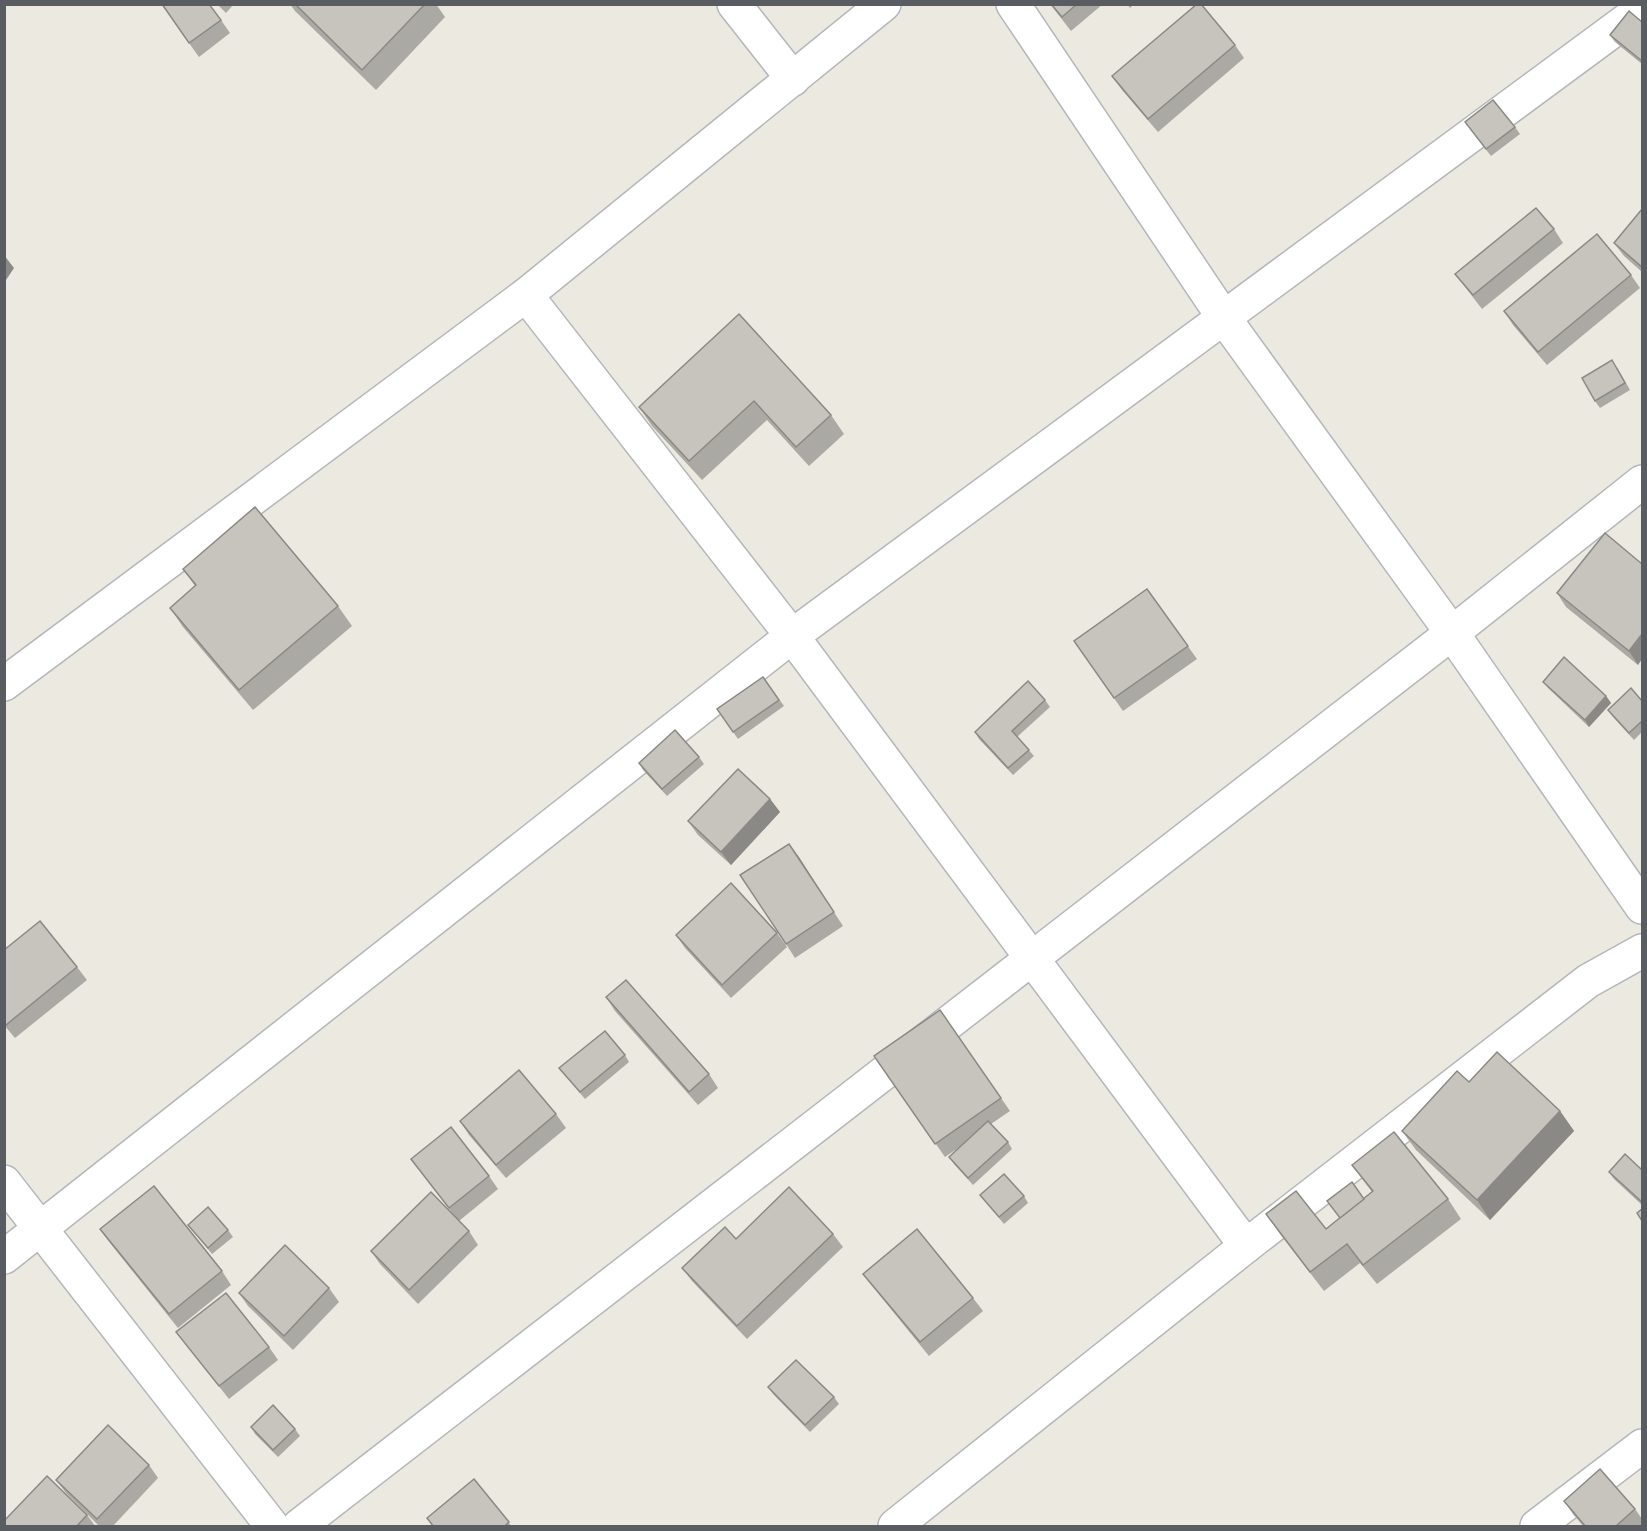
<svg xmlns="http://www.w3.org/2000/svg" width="1647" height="1531" viewBox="0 0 1647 1531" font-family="Arial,sans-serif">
	<rect width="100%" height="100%" fill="#ece9e1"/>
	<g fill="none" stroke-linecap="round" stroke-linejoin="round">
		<defs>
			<g id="minor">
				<path d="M 734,4 L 793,79"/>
				<path d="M 1013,4 L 1224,318 L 1452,633 L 1642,907"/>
				<path d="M 526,295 L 792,636 L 1246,1246"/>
				<path d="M 4,684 L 526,295 L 884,4"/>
				<path d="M 4,1182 L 272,1526"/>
				<path d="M 4,1257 L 792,636 L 1642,9"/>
				<path d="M 299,1526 L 1452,633 L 1642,482"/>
				<path d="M 895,1526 L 1246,1246 L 1588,981 L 1642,951"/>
				<path d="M 1537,1526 L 1642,1446"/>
			</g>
		</defs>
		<use href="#minor" stroke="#b3b7bb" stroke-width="36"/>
		<use href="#minor" stroke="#fff" stroke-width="33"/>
	</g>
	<g fill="#aba9a3">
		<path d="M 161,4 L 221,20 L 230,33 L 199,57 Z"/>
		<path d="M 217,4 L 234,4 L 226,13 Z"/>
		<path d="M 290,4 L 436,4 L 445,17 L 376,90 L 295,11 Z"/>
		<path d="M 1050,4 L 1103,4 L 1071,31 Z"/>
		<path d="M 1127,4 L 1134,4 L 1130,8 Z"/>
		<path d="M 1642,22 L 1642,64 L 1615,42 L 1610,35 Z"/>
		<path d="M 1235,45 L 1244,58 L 1158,132 L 1122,90 L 1112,76 Z"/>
		<path d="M 1515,127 L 1520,134 L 1491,156 L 1470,129 Z"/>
		<path d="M 1642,209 L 1642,272 L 1624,256 L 1614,243 Z"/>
		<path d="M 1554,229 L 1563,243 L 1482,309 L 1455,274 Z"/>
		<path d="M 1631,275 L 1640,288 L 1547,365 L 1513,325 L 1504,311 Z"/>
		<path d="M 739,314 L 831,415 L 844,434 L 809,466 L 767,420 L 702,480 L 652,426 L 639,407 Z"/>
		<path d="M 1617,367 L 1630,390 L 1600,408 L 1595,401 Z"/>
		<path d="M 1605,533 L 1638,665 L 1566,607 L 1557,593 Z"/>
		<path d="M 183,569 L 338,606 L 352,626 L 253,710 L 183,627 L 170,608 L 195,586 Z"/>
		<path d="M 1147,589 L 1197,659 L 1123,711 L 1074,641 Z"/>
		<path d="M 763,677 L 784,706 L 738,739 L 717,709 Z"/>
		<path d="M 1543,682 L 1606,696 L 1611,703 L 1589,727 L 1548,688 Z"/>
		<path d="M 1045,700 L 1050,707 L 1017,737 L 1034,756 L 1013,775 L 979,739 L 975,732 Z"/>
		<path d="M 1642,701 L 1642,732 L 1634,740 L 1613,717 L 1608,710 Z"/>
		<path d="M 699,757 L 704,764 L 667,796 L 643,770 L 639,763 Z"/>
		<path d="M 770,799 L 780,812 L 731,865 L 698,835 L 688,821 Z"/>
		<path d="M 789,844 L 843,926 L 795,958 L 786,944 Z"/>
		<path d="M 777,933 L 787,947 L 731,998 L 685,948 L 676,935 Z"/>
		<path d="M 4,950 L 77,967 L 87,980 L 15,1038 L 4,1025 Z"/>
		<path d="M 606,997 L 709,1074 L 718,1088 L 698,1105 L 615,1011 Z"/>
		<path d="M 940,1010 L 1010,1111 L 991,1124 L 1008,1142 L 1012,1149 L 973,1185 L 954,1164 L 949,1157 L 961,1146 L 945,1157 L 874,1056 Z"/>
		<path d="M 625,1055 L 629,1062 L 585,1099 L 559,1068 Z"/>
		<path d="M 1469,1082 L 1560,1111 L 1574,1131 L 1490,1220 L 1416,1150 L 1402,1131 Z"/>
		<path d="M 556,1114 L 566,1128 L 506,1178 L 469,1135 L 460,1121 Z"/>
		<path d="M 411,1159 L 489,1176 L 498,1189 L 459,1221 L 469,1231 L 478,1245 L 418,1304 L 380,1264 L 371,1251 L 456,1218 Z"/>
		<path d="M 1352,1165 L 1448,1199 L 1461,1219 L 1377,1284 L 1360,1263 L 1324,1291 L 1280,1234 L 1266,1214 L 1326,1229 L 1372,1192 Z"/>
		<path d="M 1642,1170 L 1642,1205 L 1614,1179 L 1609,1172 Z"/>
		<path d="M 980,1195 L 1024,1196 L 1028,1203 L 1004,1224 Z"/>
		<path d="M 188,1225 L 228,1230 L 233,1237 L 212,1254 Z"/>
		<path d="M 100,1229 L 222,1271 L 231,1285 L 178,1328 L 110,1243 Z"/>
		<path d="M 833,1234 L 843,1247 L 747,1339 L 692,1281 L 682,1268 L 736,1239 Z"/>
		<path d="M 863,1274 L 973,1298 L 983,1311 L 929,1356 L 873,1287 Z"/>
		<path d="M 329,1288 L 339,1302 L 293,1350 L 248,1306 L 239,1293 Z"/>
		<path d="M 176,1332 L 269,1347 L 278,1360 L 229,1399 L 186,1345 Z"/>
		<path d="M 768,1387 L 834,1397 L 839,1404 L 810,1432 L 773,1394 Z"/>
		<path d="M 251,1427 L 295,1429 L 300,1436 L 278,1457 L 255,1434 Z"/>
		<path d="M 149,1465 L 158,1478 L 112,1527 L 100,1527 L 66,1493 L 56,1480 Z"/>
		<path d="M 474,1479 L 512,1527 L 433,1527 L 427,1518 Z"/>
		<path d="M 1564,1501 L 1635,1509 L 1642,1519 L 1642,1524 L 1640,1527 L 1584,1527 L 1573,1514 Z"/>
		<path d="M 87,1515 L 96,1527 L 5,1527 L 4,1521 Z"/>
	</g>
	<g fill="#8b8985">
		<path d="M 4,255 L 14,268 L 4,283 Z"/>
		<path d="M 1642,634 L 1642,659 L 1638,665 L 1629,651 Z"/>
		<path d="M 1606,696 L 1611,703 L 1589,727 L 1585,720 Z"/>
		<path d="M 770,799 L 780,812 L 731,865 L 721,852 Z"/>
		<path d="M 789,844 L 799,857 L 843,926 L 834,912 Z"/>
		<path d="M 1560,1111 L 1574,1131 L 1490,1220 L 1477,1200 Z"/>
	</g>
	<g fill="#c7c4be" stroke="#8b8985" stroke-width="1.5">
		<path d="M 162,4 L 209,4 L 221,20 L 189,43 Z"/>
		<path d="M 295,4 L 425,4 L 362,70 Z"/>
		<path d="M 1051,4 L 1077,4 L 1062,17 Z"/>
		<path d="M 1197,4 L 1201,4 L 1235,45 L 1148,119 L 1112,76 Z"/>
		<path d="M 1629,11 L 1642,22 L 1642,61 L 1610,35 Z"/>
		<path d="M 1493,100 L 1515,127 L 1486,149 L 1465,122 Z"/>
		<path d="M 1536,208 L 1554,229 L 1473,295 L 1455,274 Z"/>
		<path d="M 1642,209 L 1642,267 L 1614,243 Z"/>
		<path d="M 1597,234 L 1631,275 L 1538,352 L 1504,311 Z"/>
		<path d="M 739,314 L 831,415 L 796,447 L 754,401 L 689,461 L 639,407 Z"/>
		<path d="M 1612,360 L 1625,383 L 1595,401 L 1582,378 Z"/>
		<path d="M 255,507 L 338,606 L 239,690 L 170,608 L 196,585 L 183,569 Z"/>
		<path d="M 1605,533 L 1642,564 L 1642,634 L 1629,651 L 1557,593 Z"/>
		<path d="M 1147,589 L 1188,646 L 1114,698 L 1074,641 Z"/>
		<path d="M 1564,657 L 1606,696 L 1585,720 L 1543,682 Z"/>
		<path d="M 763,677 L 779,700 L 733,732 L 717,709 Z"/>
		<path d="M 1028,681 L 1045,700 L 1012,731 L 1029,750 L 1008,768 L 975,732 Z"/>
		<path d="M 1631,688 L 1642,701 L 1642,721 L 1629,733 L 1608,710 Z"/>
		<path d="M 675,730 L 699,757 L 662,789 L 639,763 Z"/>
		<path d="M 738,769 L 770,799 L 721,852 L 688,821 Z"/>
		<path d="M 789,844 L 834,912 L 786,944 L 740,875 Z"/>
		<path d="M 731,883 L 777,933 L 722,985 L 676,935 Z"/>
		<path d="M 40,921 L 77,967 L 6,1025 L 4,1023 L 4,950 Z"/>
		<path d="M 626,980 L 709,1074 L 689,1092 L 606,997 Z"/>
		<path d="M 940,1010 L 1001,1098 L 935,1144 L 874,1056 Z"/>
		<path d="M 605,1031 L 625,1055 L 580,1092 L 559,1068 Z"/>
		<path d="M 1497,1052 L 1560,1111 L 1477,1200 L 1402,1131 L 1457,1071 L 1469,1082 Z"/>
		<path d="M 519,1070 L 556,1114 L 496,1165 L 460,1121 Z"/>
		<path d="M 988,1121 L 1008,1142 L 968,1178 L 949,1157 Z"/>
		<path d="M 451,1127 L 489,1176 L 449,1208 L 411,1159 Z"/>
		<path d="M 1394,1132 L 1448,1199 L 1363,1265 L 1347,1244 L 1310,1272 L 1266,1214 L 1296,1191 L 1326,1229 L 1373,1191 L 1352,1165 Z"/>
		<path d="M 1625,1154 L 1642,1170 L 1642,1202 L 1609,1172 Z"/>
		<path d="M 1004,1174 L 1024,1196 L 999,1217 L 980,1195 Z"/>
		<path d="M 1352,1182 L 1364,1199 L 1340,1218 L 1327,1201 Z"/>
		<path d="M 154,1186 L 222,1271 L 169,1314 L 100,1229 Z"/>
		<path d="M 789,1187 L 833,1234 L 737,1326 L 682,1268 L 725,1227 L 736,1239 Z"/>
		<path d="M 431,1192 L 469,1231 L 409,1290 L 371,1251 Z"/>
		<path d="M 208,1207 L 228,1230 L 208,1248 L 188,1225 Z"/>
		<path d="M 1642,1209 L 1642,1221 L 1637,1213 Z"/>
		<path d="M 917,1229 L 973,1298 L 920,1342 L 863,1274 Z"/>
		<path d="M 285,1245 L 329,1288 L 284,1336 L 239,1293 Z"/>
		<path d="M 226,1293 L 269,1347 L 219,1386 L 176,1332 Z"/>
		<path d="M 796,1360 L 834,1397 L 805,1425 L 768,1387 Z"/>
		<path d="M 273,1405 L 295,1429 L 273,1450 L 251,1427 Z"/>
		<path d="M 108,1425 L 149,1465 L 97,1519 L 56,1480 Z"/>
		<path d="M 1600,1469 L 1635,1509 L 1615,1527 L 1586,1527 L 1564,1501 Z"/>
		<path d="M 47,1476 L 87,1515 L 76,1527 L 6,1527 L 4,1525 L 4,1521 Z"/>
		<path d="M 474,1479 L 509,1522 L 504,1527 L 434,1527 L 427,1518 Z"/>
	</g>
	<rect width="1647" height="1531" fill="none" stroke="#595d61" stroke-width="12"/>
</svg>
